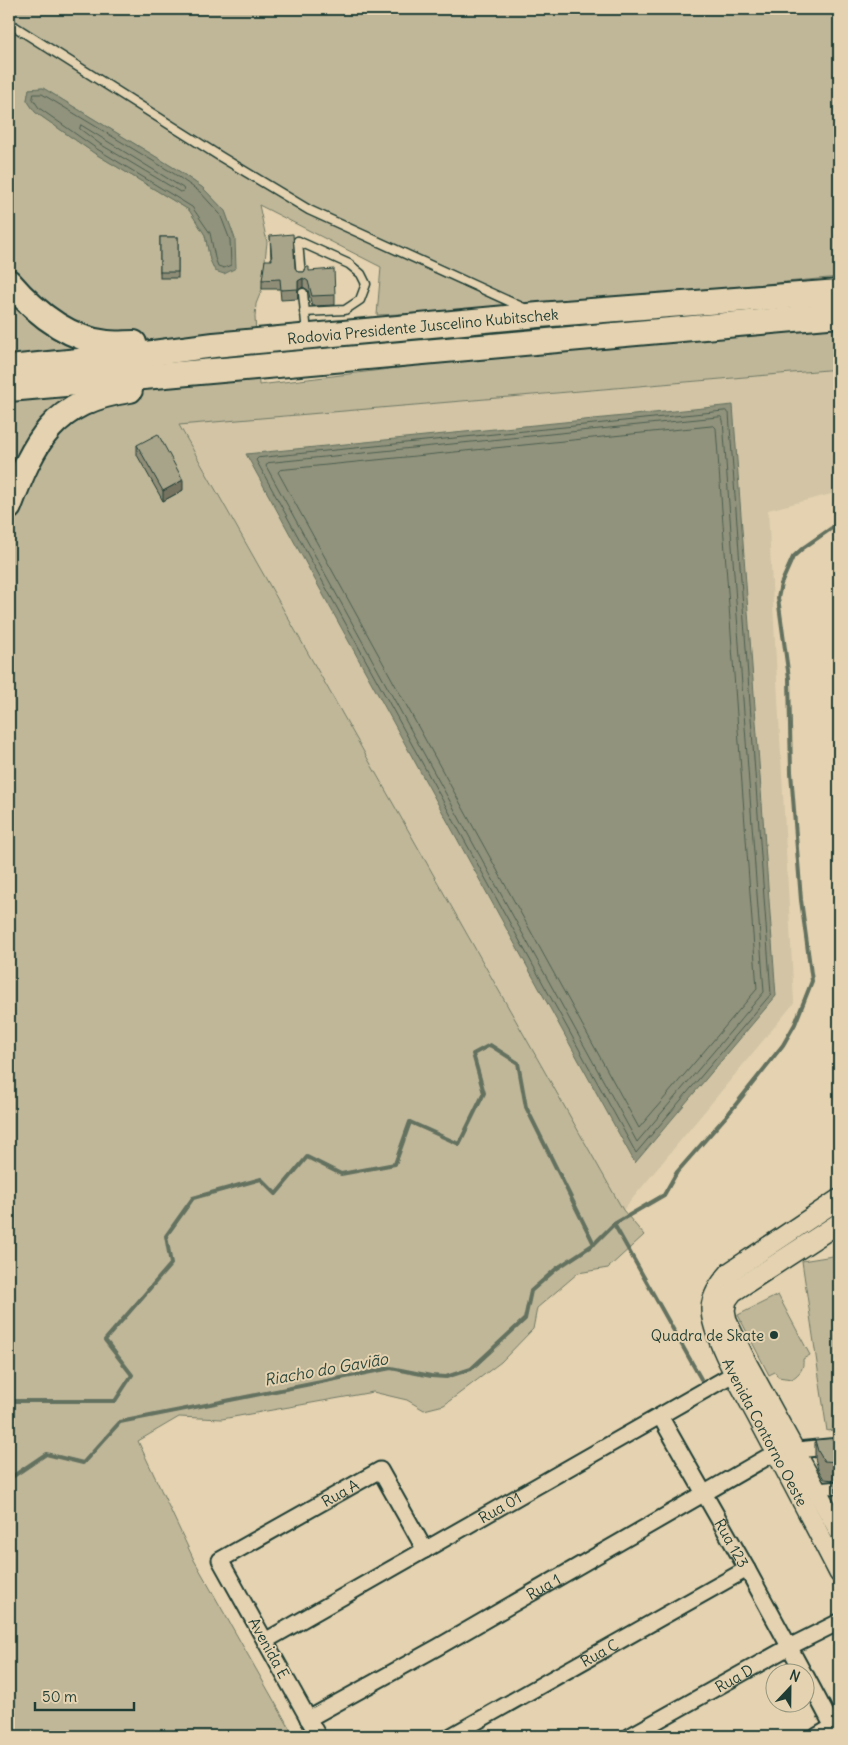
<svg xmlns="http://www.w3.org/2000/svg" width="848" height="1745" viewBox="0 0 848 1745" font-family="Delius,sans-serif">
	<rect width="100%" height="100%" fill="#e4d2b0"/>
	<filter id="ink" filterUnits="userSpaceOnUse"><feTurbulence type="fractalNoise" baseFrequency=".02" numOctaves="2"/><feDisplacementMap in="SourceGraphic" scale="10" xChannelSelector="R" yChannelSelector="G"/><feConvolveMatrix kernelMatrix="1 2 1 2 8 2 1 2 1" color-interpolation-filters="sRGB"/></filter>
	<g filter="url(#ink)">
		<path fill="#d2c4a5" d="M 831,370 L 839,438 L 839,492 L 768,510 L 794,1003 L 623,1210 L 179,424 Z"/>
		<g fill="#c0b799" stroke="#707a66" fill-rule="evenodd">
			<path d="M 9,9 L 839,9 L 839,277 L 489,310 L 377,315 L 381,267 L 259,205 L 267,242 L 262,289 L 256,304 L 255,317 L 259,385 L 406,367 L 416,362 L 839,324 L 839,369 L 179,425 L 623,1210 L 644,1235 L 608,1268 L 578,1273 L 537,1308 L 533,1329 L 501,1362 L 444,1405 L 424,1410 L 407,1400 L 373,1392 L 222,1419 L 179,1417 L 138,1441 L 194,1560 L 294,1736 L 9,1736 ZM 43,88 L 176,169 L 203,188 L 225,211 L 235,239 L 210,260 L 205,235 L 189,210 L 94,153 L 35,112 L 27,100 L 29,89 Z"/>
			<path d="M 839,1255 L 839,1429 L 827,1431 L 802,1261 Z"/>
			<path d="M 778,1295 L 810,1355 L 803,1359 C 804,1369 800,1373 792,1379 L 778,1377 L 775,1372 L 769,1375 L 738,1315 Z"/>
		</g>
		<g fill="#91937c" stroke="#63715f">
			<path d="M 43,88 L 176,169 L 203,188 L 225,211 L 235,239 L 236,268 L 224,274 L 215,271 L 210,260 L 205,235 L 189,210 L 94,153 L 35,112 L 27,100 L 29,89 Z"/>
			<path d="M 733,405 L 776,996 L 635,1163 L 246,454 Z"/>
		</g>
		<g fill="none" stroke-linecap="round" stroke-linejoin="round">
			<g stroke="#4d5f51" stroke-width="1">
				<path d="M 34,94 L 42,94 L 173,173 L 200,192 L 220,214 L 230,240 L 231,265 L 224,268 L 218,266 L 215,258 L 210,233 L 192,207 L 97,149 L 39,108 L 33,99 Z"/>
				<path d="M 81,125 L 183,188 L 184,191 L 180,192 L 100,144 L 80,129 Z"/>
				<path d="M 726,411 L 729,413 L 771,994 L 636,1153 L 256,460 L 258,458 Z"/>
				<path d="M 721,417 L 723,420 L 764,992 L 637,1142 L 266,466 L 268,463 Z"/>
				<path d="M 714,426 L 716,428 L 757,989 L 639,1128 L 278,472 L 280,470 Z"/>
			</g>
			<g stroke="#63715f" stroke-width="4">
				<path d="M 614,1224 L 701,1379"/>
				<path d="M 9,1401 L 115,1401 L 132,1375 L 105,1340 L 171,1264 L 166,1236 L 193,1198 L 261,1179 L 276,1194 L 307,1157 L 341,1174 L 395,1164 L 410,1122 L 459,1144 L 484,1093 L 473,1054 L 490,1045 L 518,1063 L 526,1107 L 594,1244"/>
				<path d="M 9,1479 L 46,1454 L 83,1463 L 120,1422 L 391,1368 L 431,1376 L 446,1377 L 471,1369 L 525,1319 L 531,1291 L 556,1269 L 594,1244 L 614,1224 L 664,1195 L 677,1172 L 729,1113 L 783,1045 L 795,1024 L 812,981 L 801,900 L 791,772 L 789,678 L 778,598 L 781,584 L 793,557 L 803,548 L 839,523"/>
			</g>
			<defs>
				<g id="service">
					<path d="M 9,23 L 221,157 L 309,210 L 526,309"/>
					<path d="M 298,241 L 349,264 L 361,274 L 366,284 L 360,300 L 345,310 L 304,312"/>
					<path d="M 298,241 L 301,277"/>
					<path d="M 303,293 L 307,333"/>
				</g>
				<path id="pedestrian" d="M 816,1489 L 839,1487"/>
				<g id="minor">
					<path id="s1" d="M 660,1416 L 747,1569 L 803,1672"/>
					<path id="s2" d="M 265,1641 L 735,1373"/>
					<path d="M 806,1676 L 833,1727"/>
					<path id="s3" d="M 308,1719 L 438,1647 L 776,1452 L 839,1446"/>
					<path id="s4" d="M 318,1736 L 220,1560 L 380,1470 L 425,1550"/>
					<path id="s5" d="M 451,1736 L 747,1569"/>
					<path id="s6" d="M 630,1736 L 789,1647 L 839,1622"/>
					<path d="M 817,1736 L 839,1723"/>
				</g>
				<g id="tertiary">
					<path id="s7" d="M 839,1199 L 730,1272 C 721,1282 712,1294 711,1308 C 710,1335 746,1395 759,1420 C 786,1471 813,1522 839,1573"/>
					<path d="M 839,1223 L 733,1292 L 727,1300 L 725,1310 L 727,1321 L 748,1365 L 839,1531"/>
				</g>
				<g id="trunk">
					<path d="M 9,282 C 34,311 67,339 107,343 C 116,344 125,343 134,343"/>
					<path id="s8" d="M 9,368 L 138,355 L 214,345 L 539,315 L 839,292"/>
					<path d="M 9,389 L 839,315"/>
					<path d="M 9,507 C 34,441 53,401 130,390"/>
				</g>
			</defs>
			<use href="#service" stroke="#1f3d34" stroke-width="11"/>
			<use href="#pedestrian" stroke="#1f3d34" stroke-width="15"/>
			<use href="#minor" stroke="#1f3d34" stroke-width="19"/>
			<use href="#tertiary" stroke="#1f3d34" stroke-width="22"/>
			<use href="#trunk" stroke="#1f3d34" stroke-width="28"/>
			<use href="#service" stroke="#e4d2b0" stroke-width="8"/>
			<use href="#pedestrian" stroke="#e4d2b0" stroke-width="11"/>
			<use href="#minor" stroke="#e4d2b0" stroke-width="15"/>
			<use href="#tertiary" stroke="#e4d2b0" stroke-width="19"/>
			<use href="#trunk" stroke="#e4d2b0" stroke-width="24"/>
		</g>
		<g fill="#908d77" stroke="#1f3d34">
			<path d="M 270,236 L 298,272 L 304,272 L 309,271 L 335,295 L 335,305 L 312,306 L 308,290 L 303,287 L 298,290 L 298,299 L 281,300 L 280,289 L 262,289 L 262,280 L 271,260 Z"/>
			<rect x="160" y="237" width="18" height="41"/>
			<path d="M 137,445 L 183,490 L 163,501 L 137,455 Z"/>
			<path d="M 839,1438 L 839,1508 L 836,1502 L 835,1480 L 824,1479 L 818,1469 L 815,1458 L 815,1440 Z"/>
		</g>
		<g fill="#767361" stroke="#1f3d34">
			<path d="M 303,278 L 303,287 L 298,290 L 298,299 L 298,281 Z"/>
			<path d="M 183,480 L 183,490 L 163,501 L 163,491 Z"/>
		</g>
		<g fill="#a8a48a" stroke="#1f3d34">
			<path d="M 293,234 L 295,268 L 298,272 L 304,272 L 307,267 L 309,267 L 309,271 L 334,269 L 335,295 L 312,296 L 308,281 L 303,278 L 298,281 L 298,289 L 281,290 L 280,279 L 262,280 L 265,260 L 272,260 L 270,236 Z"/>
			<rect x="160" y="237" width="18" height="35"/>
			<path d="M 158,434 L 183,480 L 163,491 L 137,445 Z"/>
			<path d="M 839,1438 L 839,1462 L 824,1461 L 818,1451 L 815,1440 Z"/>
			<path d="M 839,1476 L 839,1490 L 836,1483 L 835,1477 Z"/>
		</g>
	</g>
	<circle fill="#1f3d34" stroke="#e4d2b0" stroke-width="2" cx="774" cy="1335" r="5"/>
	<g text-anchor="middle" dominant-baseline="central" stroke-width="4" stroke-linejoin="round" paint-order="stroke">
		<g font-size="15" fill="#1f3d34" stroke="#e4d2b0">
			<text stroke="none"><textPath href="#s8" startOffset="416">Rodovia Presidente Juscelino Kubitschek</textPath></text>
			<text stroke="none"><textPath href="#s7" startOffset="309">Avenida Contorno Oeste</textPath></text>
			<text stroke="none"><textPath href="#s4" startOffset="339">Rua A</textPath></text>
			<text stroke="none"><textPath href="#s2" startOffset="270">Rua 01</textPath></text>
			<text stroke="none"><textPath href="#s1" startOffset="146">Rua 123</textPath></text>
			<text stroke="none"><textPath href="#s3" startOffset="270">Rua 1</textPath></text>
			<text transform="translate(269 1648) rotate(61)">Avenida E</text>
			<text stroke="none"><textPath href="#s5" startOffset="170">Rua C</textPath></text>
			<text stroke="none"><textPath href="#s6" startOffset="119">Rua D</textPath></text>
		</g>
		<g font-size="15" fill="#1f3d34" stroke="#e4d2b0" text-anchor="end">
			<text x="764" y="1335">Quadra de Skate</text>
		</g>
		<g font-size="16" font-style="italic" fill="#2a463b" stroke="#e4d2b0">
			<text transform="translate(326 1369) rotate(-10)">Riacho do Gavião</text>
		</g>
	</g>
	<rect width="848" height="1745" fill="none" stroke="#e4d2b0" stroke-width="30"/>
	<rect x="15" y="15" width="818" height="1715" fill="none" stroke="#1f3d34" stroke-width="2" filter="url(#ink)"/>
	<g transform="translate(790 1688) rotate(22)"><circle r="24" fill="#e4d2b0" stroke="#95967e"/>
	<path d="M0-4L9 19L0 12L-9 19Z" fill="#1f3d34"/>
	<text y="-8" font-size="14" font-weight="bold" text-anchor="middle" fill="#1f3d34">N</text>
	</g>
	<path d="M35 1702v8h99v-8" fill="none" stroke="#1f3d34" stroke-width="2.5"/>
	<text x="42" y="1702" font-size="15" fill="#1f3d34" stroke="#e4d2b0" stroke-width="4" paint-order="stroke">50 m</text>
</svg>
